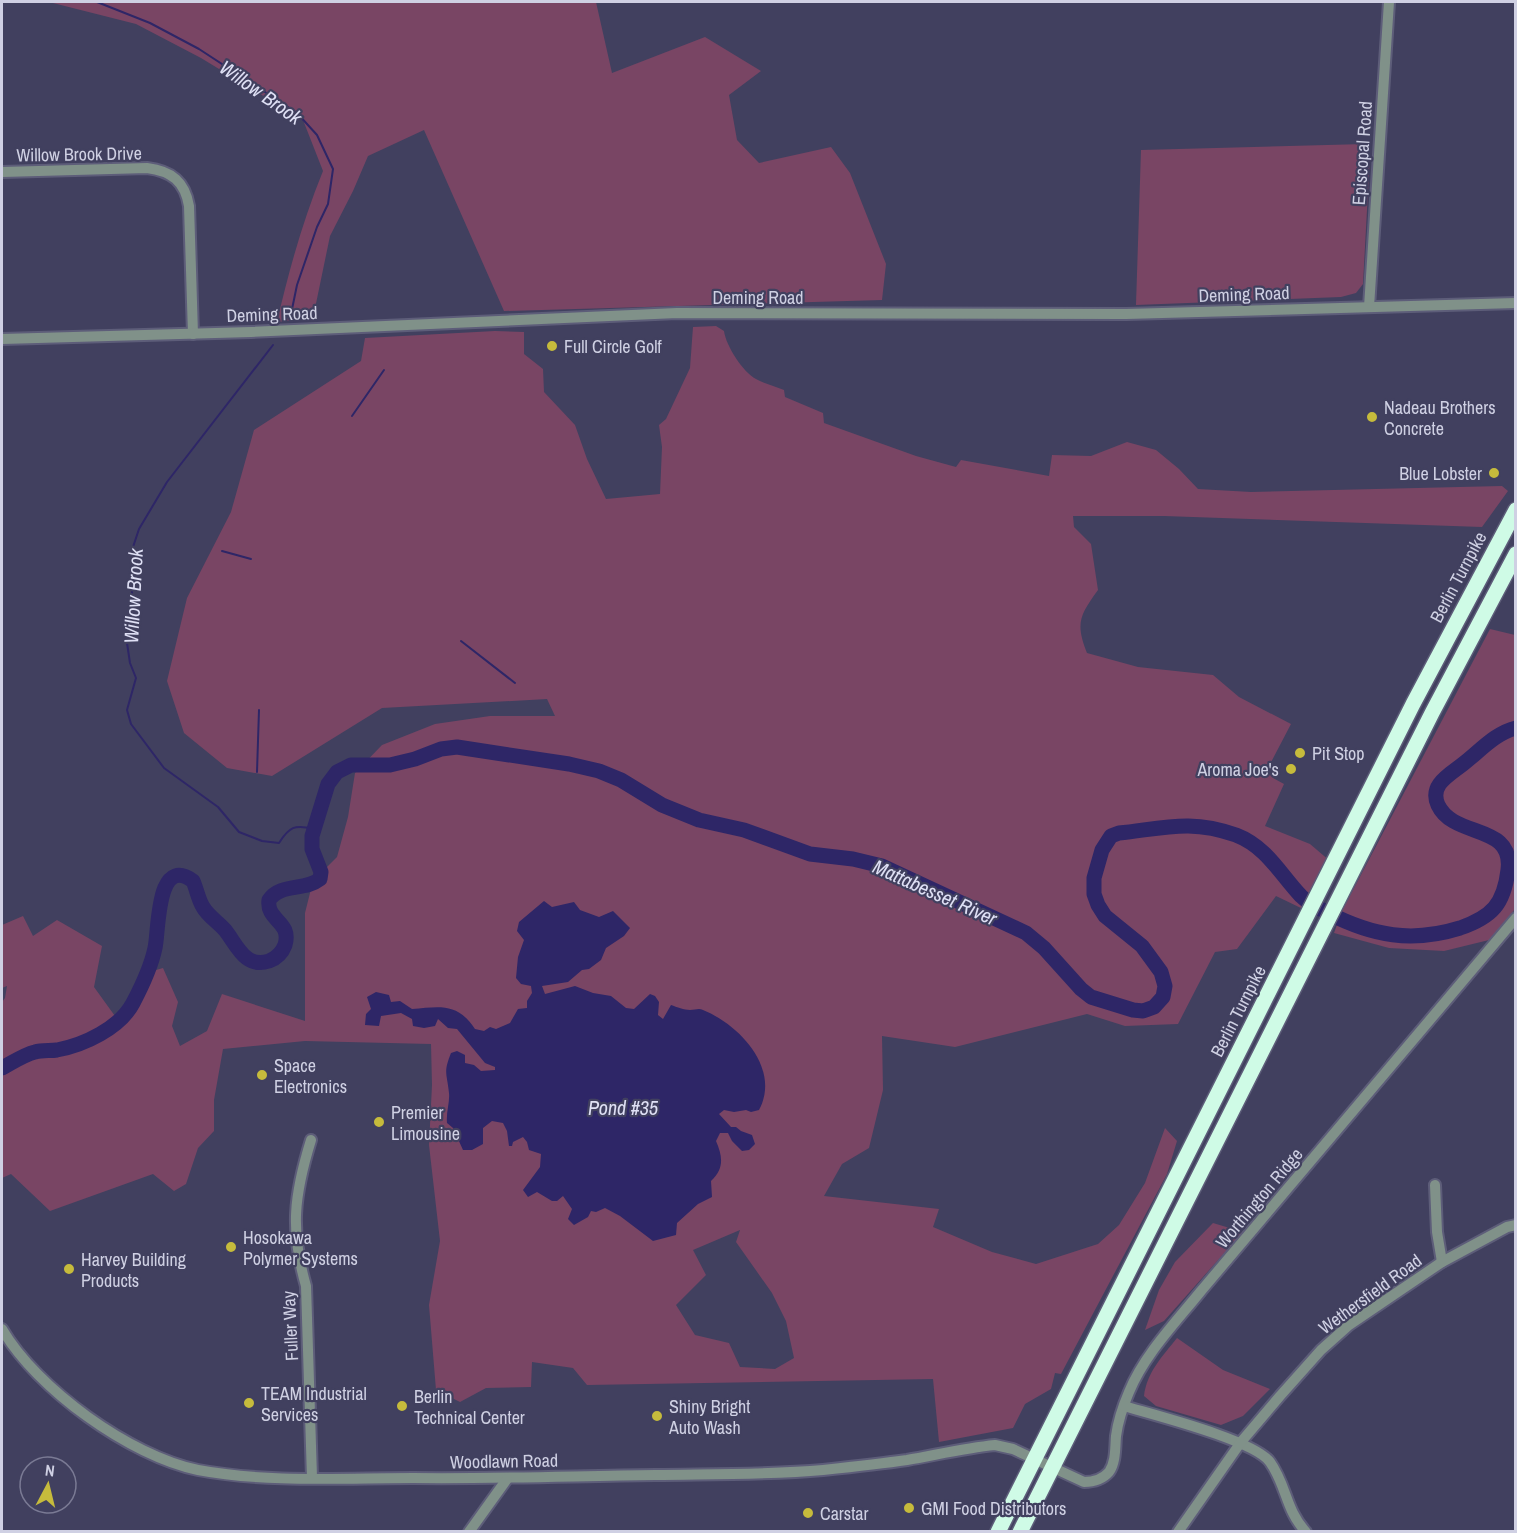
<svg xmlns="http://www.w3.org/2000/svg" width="1517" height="1533" viewBox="0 0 1517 1533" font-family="'Archivo Narrow',sans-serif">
	<rect width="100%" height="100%" fill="#41405f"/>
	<g fill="#794564" fill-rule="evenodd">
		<path d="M 49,2 L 596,2 L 612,73 L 705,37 L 761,71 L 729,95 L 737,140 L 759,163 L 831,147 L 850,173 L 886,264 L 882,300 L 504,311 L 424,130 L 368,156 L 353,191 L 330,236 L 313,318 L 277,322 C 289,270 303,220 323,171 L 303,120 L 201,58 L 136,24 Z"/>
		<path d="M 1365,144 L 1370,154 L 1363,284 L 1356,293 L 1341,297 L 1136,305 L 1141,150 Z"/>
		<path d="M 716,326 L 724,331 C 726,346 743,372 756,379 C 765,384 775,386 784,390 L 785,397 L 823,413 L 824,423 L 916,456 L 956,467 L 961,460 L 1049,476 L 1052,455 L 1091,456 L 1127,442 L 1156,450 L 1179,469 L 1198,489 L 1251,492 L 1502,486 L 1508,491 L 1482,527 L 1164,516 L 1073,516 L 1074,527 L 1091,544 L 1098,590 C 1080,615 1075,623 1087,653 L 1138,667 L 1213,675 L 1239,697 L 1291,724 L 1268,768 L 1273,778 L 1284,784 L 1265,826 L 1310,844 L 1330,861 L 1303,909 L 1276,896 L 1237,949 L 1215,952 L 1178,1024 L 1125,1026 L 1087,1014 L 955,1047 L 882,1036 L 883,1090 L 869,1148 L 842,1164 L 824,1196 L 939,1209 L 933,1227 L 992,1252 L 1036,1264 L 1098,1244 L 1119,1225 L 1145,1183 L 1165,1128 L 1177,1141 L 1167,1174 L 1061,1374 L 1055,1373 L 1051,1389 L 1025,1404 L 1013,1428 L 939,1442 L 933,1379 L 587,1385 L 573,1368 L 532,1362 L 531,1387 L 486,1388 L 460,1402 L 436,1390 L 429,1305 L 440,1241 L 429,1145 L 432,1085 L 431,1044 L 305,1041 L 223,1049 L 214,1100 L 214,1131 L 198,1148 L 186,1184 L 174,1191 L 153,1174 L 50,1211 L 11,1174 L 2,1178 L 2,1002 L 5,998 L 7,986 L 2,988 L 2,925 L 23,916 L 33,936 L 57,920 L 102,946 L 94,987 L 120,1023 L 149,972 L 163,968 L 178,1002 L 172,1026 L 180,1046 L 207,1031 L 222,994 L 305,1021 L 305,913 L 313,881 L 337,857 L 348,817 L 355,773 L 382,745 L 435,724 L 490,716 L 555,716 L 547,699 L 382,708 L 272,776 L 227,768 L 184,733 L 167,681 L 187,598 L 231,512 L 254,430 L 361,361 L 365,338 L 495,331 L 524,332 L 524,354 L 543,369 L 544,392 L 575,425 L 587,459 L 606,499 L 660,494 L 662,447 L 659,425 L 666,419 L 690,368 L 693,327 ZM 740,1230 L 736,1242 L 772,1293 L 786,1321 L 794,1358 L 775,1369 L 740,1367 L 729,1343 L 695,1335 L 676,1305 L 706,1275 L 693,1250 Z"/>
		<path d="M 1490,629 L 1515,635 L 1515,909 L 1489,940 L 1444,951 L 1389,948 L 1334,933 L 1342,911 Z"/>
		<path d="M 1213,1223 L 1243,1232 L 1164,1321 L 1145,1330 L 1159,1290 L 1175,1262 Z"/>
		<path d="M 1177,1338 L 1223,1370 L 1270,1389 L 1243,1416 L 1221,1425 L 1156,1406 L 1144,1396 C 1147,1372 1162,1357 1177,1338 Z"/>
	</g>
	<path fill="#2e2667" d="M 544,901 L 552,907 L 574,902 L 580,910 L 599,917 L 613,911 L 630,928 L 624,936 L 606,948 L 601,960 L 589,969 L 582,970 L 568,982 L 542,986 L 545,994 L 575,986 L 593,993 L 611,996 L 626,1008 L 634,1009 L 650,994 L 655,996 L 659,1002 L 658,1015 L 663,1019 L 671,1005 C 677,1007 684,1010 690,1010 C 695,1010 699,1008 703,1010 C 740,1025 781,1069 759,1110 L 751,1112 L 746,1110 L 734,1112 L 724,1110 L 719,1114 L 731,1127 L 736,1127 L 741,1131 L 752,1135 L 755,1144 L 749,1150 L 742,1151 L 732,1141 L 728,1133 L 720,1133 L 716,1141 C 723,1157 724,1169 711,1181 L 712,1197 L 698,1204 L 677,1223 L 676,1235 L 653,1241 L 620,1216 L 605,1208 L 596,1212 L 591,1211 L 588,1217 L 574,1225 L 568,1219 L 572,1209 L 563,1196 L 557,1201 L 552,1201 L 537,1192 L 528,1197 L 523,1190 L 540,1167 L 541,1154 L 529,1150 L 527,1142 L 523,1137 L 513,1142 L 512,1146 L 509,1146 L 507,1131 L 503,1123 L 492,1121 L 483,1128 L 483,1144 L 472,1150 L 463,1150 L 453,1128 L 447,1123 C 446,1112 450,1102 449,1093 C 447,1073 443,1073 451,1053 L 457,1051 L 465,1055 L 465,1063 L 474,1065 L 481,1071 L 495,1070 L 495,1067 L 485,1063 L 457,1029 L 448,1028 L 438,1019 L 435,1026 L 424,1028 L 413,1026 L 412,1019 L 401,1013 L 381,1016 L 379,1026 L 365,1025 L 366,1014 L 371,1009 L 367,997 L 376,992 L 389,995 L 391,1002 L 400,1001 L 412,1009 C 440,1007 457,1002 475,1029 L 484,1031 L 490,1027 L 496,1029 L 510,1023 L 518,1009 L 527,1008 L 527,1001 L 532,993 L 531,986 L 521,984 L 516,978 L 518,957 L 524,940 L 517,931 L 519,922 Z"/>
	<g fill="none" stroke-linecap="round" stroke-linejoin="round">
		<g stroke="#2e2667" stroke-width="2">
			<path d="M 97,2 L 150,23 L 199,49 L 297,113 L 317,135 L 333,169 L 328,204 L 317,227 L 297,285 L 291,314"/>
			<path d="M 273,345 L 167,482 L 139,529 L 132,550 L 132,614 L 127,643 L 130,663 L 136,678 L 127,710 L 131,724 L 164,768 L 218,807 L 239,832 L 262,841 L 279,843 C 289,827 295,824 313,829"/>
			<path d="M 352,416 L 384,370"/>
			<path d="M 222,551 L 251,559"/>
			<path d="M 461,641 L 515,683"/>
			<path d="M 257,772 L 259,710"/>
		</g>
		<path stroke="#2e2667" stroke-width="15" d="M 2,1068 C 12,1063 23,1055 35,1052 C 42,1050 50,1051 57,1050 C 84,1045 120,1028 133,1003 C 142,986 151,967 155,948 C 159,931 156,854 193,881 C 197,890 198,899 203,907 C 208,916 218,922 225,930 C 237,945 245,969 269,961 C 277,958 282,953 285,945 C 292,921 266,921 269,900 C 280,883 305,891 320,879 L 321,872 L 312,849 L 312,836 L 328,784 L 337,772 L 351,765 L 390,765 L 415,759 L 441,749 L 457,747 L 569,764 L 599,771 L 621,780 L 662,805 L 699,820 L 744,830 L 810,854 L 853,859 L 882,866 L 1026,933 L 1044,948 L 1081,989 L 1091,997 L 1133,1010 L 1143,1011 L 1154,1007 L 1163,997 L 1165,986 L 1161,972 L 1142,946 L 1105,916 L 1098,905 L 1094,894 L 1094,878 L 1102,850 L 1111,836 L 1119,833 C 1165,828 1191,819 1236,835 C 1267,847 1280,874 1301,896 C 1309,904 1319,908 1328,913 C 1373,936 1412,943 1460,928 C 1492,917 1504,904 1508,870 C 1514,823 1454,839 1438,805 C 1429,785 1449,775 1463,764 C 1480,751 1495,733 1516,728"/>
		<defs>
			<g id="minor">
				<path d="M 2,172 L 147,168 C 172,171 185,182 189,206 L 193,334"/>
				<path d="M 1369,307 L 1389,2"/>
				<path d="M 2,339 L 251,332 L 677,313 L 1126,314 L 1516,303"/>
				<path d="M 311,1140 C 294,1195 290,1230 306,1286 L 312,1478"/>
				<path d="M 1435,1185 L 1437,1232 L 1442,1262"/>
				<path d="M 2,1329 C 37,1389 130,1456 198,1470 C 268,1483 343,1478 413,1478 C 494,1479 574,1476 655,1475 C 711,1474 767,1475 823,1470 C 851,1467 879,1464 907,1460 C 936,1455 965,1448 995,1445 L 1013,1449 L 1084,1482 C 1094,1482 1102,1480 1109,1472 C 1116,1462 1115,1448 1116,1436 C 1118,1421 1123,1406 1129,1392 C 1144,1355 1176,1322 1201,1291 L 1516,918"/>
				<path d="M 1124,1406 C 1154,1415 1254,1440 1270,1462 C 1287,1486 1285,1509 1306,1532"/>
				<path d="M 469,1532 L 507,1479"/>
				<path d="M 1178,1532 L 1241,1442 L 1280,1396 L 1321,1350 L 1349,1325 L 1442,1262 L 1507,1227 L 1516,1225"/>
			</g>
			<g id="highway">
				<path d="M 998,1532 L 1413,704 L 1516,510"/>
				<path d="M 1020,1532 L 1432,713 L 1516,554"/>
			</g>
		</defs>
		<use href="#minor" stroke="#5d5d79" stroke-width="14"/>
		<use href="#highway" stroke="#5d5d79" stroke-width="18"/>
		<use href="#minor" stroke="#809189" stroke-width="10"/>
		<use href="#highway" stroke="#cffbe6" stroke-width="15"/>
	</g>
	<g fill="#c6bb3c" stroke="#41405f" stroke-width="2">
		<circle cx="552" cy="346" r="6"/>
		<circle cx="1372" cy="417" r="6"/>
		<circle cx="1494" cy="473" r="6"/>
		<circle cx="1300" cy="753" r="6"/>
		<circle cx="1291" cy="769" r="6"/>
		<circle cx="262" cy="1075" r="6"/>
		<circle cx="379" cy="1122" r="6"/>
		<circle cx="231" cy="1247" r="6"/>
		<circle cx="69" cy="1269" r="6"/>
		<circle cx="249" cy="1403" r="6"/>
		<circle cx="402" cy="1406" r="6"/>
		<circle cx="657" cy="1416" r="6"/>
		<circle cx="909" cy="1508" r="6"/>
		<circle cx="808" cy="1513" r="6"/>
	</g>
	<g text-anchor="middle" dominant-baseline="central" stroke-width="4.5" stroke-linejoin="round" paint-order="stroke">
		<g font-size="18" fill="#cfd0e3" stroke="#41405f">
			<text transform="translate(1362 153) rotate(-86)">Episcopal Road</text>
			<text transform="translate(79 154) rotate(-1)">Willow Brook Drive</text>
			<text transform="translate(1244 294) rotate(-2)">Deming Road</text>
			<text x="758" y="297">Deming Road</text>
			<text transform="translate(272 314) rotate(-2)">Deming Road</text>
			<text transform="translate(1458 577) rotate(-62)">Berlin Turnpike</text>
			<text transform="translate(1238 1011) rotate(-63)">Berlin Turnpike</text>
			<text transform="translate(1259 1198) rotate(-50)">Worthington Ridge</text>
			<text transform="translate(1370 1294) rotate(-36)">Wethersfield Road</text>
			<text transform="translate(290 1326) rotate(-93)">Fuller Way</text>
			<text transform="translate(504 1461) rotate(-1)">Woodlawn Road</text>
		</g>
		<g font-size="18" fill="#cfd0e3" stroke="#41405f" text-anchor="start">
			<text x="564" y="346">Full Circle Golf</text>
			<text x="1384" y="407">Nadeau Brothers<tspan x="1384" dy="21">Concrete</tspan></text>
			<text x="1482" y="473" text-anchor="end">Blue Lobster</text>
			<text x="1312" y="753">Pit Stop</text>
			<text x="1279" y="769" text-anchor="end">Aroma Joe's</text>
			<text x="274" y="1065">Space<tspan x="274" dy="21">Electronics</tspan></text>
			<text x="391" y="1112">Premier<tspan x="391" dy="21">Limousine</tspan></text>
			<text x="243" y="1237">Hosokawa<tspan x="243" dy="21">Polymer Systems</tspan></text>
			<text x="81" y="1259">Harvey Building<tspan x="81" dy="21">Products</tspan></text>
			<text x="261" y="1393">TEAM Industrial<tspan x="261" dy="21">Services</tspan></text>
			<text x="414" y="1396">Berlin<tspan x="414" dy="21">Technical Center</tspan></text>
			<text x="669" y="1406">Shiny Bright<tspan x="669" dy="21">Auto Wash</tspan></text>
			<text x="921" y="1508">GMI Food Distributors</text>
			<text x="820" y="1513">Carstar</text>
		</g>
		<g font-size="20" font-style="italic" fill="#dfe0f5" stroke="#41405f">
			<text transform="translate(261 92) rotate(35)">Willow Brook</text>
			<text transform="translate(133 596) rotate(-87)">Willow Brook</text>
			<text transform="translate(935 892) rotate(24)">Mattabesset River</text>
			<text x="623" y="1107">Pond #35</text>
		</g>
	</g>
	<rect width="1517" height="1533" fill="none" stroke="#cfd0e3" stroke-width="6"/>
	<g transform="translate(48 1485) rotate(7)"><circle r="28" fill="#41405f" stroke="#7a7a94" stroke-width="1.5"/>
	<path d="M0-4.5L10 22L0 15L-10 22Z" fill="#c6bb3c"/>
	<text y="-9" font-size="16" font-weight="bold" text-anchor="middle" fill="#cfd0e3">N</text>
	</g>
</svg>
